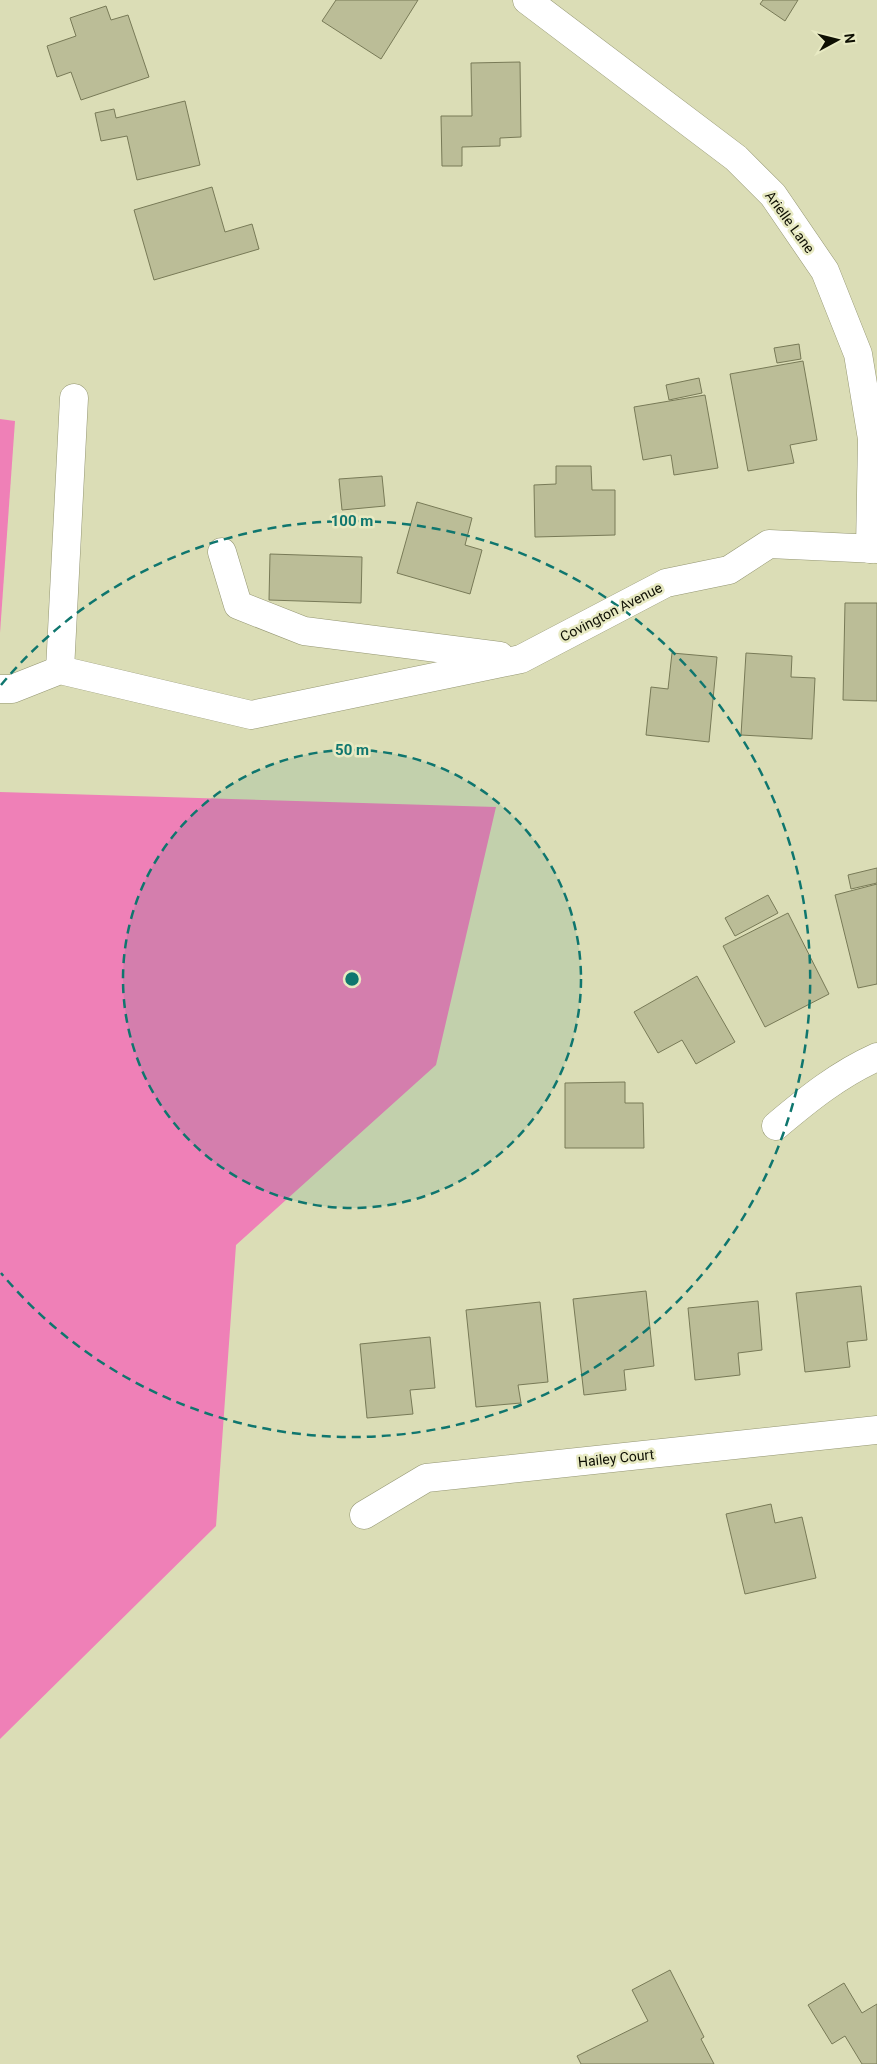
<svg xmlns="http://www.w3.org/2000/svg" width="877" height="2064" viewBox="0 0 877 2064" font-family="Roboto,sans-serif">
	<rect width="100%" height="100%" fill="#dbddb6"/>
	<g fill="#ef80b7">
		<path d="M 0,419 L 15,421 L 0,633 Z"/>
		<path d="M 0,792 L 496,807 L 436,1065 L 236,1245 L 216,1526 L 0,1739 Z"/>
	</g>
	<g fill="#bbbd97" stroke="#787a57">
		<path d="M 336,0 L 418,0 L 381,59 L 322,21 Z"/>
		<path d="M 763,0 L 798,0 L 785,21 L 760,4 Z"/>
		<path d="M 106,6 L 111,20 L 128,15 L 149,77 L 81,100 L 71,72 L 57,77 L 47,46 L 76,36 L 70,18 Z"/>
		<path d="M 520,62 L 521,137 L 500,138 L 500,146 L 462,147 L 462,166 L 442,166 L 441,116 L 472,116 L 471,63 Z"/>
		<path d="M 185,101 L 200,165 L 137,180 L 127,136 L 101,141 L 95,113 L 114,109 L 116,118 Z"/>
		<path d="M 212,187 L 225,232 L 252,224 L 259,249 L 154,280 L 134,210 Z"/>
		<path d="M 799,344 L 801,359 L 777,363 L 774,348 Z"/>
		<path d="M 803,361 L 817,440 L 790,445 L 794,463 L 748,471 L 730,374 Z"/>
		<path d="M 699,378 L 702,393 L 669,400 L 666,385 Z"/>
		<path d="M 705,395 L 718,468 L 674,475 L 671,455 L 643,460 L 634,407 Z"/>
		<path d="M 556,466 L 591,466 L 592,490 L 615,490 L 615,535 L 535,537 L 534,485 L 556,484 Z"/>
		<path d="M 382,476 L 385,506 L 342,510 L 339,479 Z"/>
		<path d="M 417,502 L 472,518 L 465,545 L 482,550 L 470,594 L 397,573 Z"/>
		<path d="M 270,554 L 362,557 L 361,603 L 269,600 Z"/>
		<path d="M 845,603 L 877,603 L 877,701 L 843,700 Z"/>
		<path d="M 672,653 L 717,657 L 709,742 L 646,735 L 651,687 L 668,689 Z"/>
		<path d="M 746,653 L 792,656 L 791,677 L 815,678 L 812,739 L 741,735 Z"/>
		<path d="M 877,868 L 877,883 L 851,889 L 848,875 Z"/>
		<path d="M 877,884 L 877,984 L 858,988 L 835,895 Z"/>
		<path d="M 768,895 L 778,913 L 735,936 L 725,918 Z"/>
		<path d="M 788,913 L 829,994 L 765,1027 L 723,946 Z"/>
		<path d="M 697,976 L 735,1042 L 696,1064 L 682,1040 L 658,1053 L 634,1012 Z"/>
		<path d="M 625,1082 L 625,1103 L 643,1103 L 644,1148 L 565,1148 L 565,1083 Z"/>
		<path d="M 861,1286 L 867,1340 L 847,1342 L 850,1367 L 805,1372 L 796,1293 Z"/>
		<path d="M 646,1291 L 654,1366 L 624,1370 L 626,1390 L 584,1395 L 573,1299 Z"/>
		<path d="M 758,1301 L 762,1350 L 738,1353 L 740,1375 L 695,1380 L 688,1308 Z"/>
		<path d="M 540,1302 L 548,1382 L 518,1385 L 521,1403 L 476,1407 L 466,1310 Z"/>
		<path d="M 430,1337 L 435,1388 L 410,1390 L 413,1414 L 367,1418 L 360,1344 Z"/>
		<path d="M 771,1504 L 775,1523 L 802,1517 L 816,1578 L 745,1594 L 726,1514 Z"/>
		<path d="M 670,1970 L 704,2037 L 701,2039 L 714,2064 L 581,2064 L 577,2056 L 648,2021 L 632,1990 Z"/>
		<path d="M 844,1983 L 862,2013 L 877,2004 L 877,2064 L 862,2064 L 845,2036 L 832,2044 L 808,2005 Z"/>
	</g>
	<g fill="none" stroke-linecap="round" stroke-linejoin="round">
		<defs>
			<g id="street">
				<path d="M 527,0 L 736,158 L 773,195 L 825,271 L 858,354 L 872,439 L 870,549"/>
				<path d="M 222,552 L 238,605 L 304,631 L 500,656"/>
				<path d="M 60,670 L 74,398"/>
				<path d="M 0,689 L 12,689 L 60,670 L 251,715 L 521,659 L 666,583 L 729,570 L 769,544 L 877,549"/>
				<path d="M 776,1126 C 808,1099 839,1074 877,1057"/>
				<path d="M 364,1515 L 426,1478 L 877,1430"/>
			</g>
		</defs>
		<use href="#street" stroke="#949672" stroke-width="29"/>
		<use href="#street" stroke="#fff" stroke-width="28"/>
	</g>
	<circle cx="352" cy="979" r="229" fill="#0f766e" fill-opacity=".12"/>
	<g fill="none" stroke="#0f766e" stroke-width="2.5" stroke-dasharray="9 6">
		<circle cx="352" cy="979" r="229"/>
		<path d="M1 685A458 458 0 1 1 1 1273"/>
	</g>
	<g text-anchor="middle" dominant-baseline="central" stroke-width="5" stroke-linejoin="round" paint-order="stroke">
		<g font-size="14" fill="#0e0f03" stroke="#e8eac3">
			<text transform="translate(790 222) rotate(54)">Arielle Lane</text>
			<text transform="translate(611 612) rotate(-27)">Covington Avenue</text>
			<text transform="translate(616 1458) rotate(-6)">Hailey Court</text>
		</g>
	</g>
	<circle cx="352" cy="979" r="8" fill="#0f766e" stroke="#e8eac3" stroke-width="2.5"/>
	<g font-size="15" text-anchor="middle" font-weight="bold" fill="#0f766e" stroke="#e8eac3" stroke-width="5" stroke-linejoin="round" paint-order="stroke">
		<text x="352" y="526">100 m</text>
		<text x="352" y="755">50 m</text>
	</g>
	<g transform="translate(837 40) rotate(83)" stroke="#e8eac3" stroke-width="4" paint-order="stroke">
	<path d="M0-4L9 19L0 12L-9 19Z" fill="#0e0f03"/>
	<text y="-8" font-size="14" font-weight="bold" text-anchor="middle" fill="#0e0f03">N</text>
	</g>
</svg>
